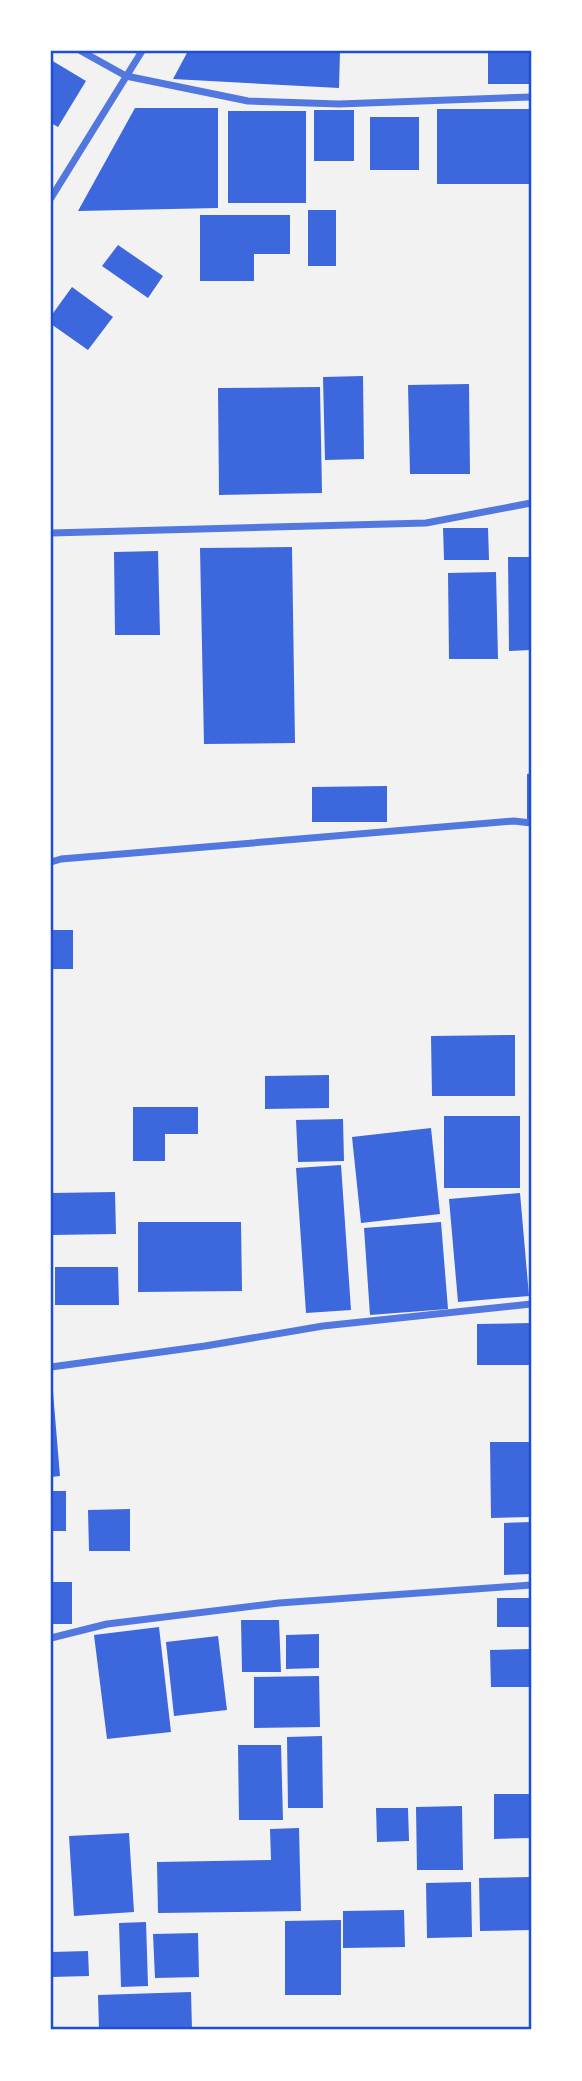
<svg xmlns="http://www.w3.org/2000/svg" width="582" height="2081" viewBox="0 0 582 2081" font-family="Ubuntu,sans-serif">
	<rect width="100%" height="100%" fill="#f2f2f2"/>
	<g fill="#3d67dc">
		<path d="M 188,51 L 340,51 L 339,88 L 173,79 Z"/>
		<rect x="488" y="51" width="43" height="33"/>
		<path d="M 51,60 L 86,81 L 58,127 L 51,123 Z"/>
		<path d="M 135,108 L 218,108 L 218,208 L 78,211 Z"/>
		<rect x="437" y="109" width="94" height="75"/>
		<rect x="314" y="110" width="40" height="51"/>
		<rect x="228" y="111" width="78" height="92"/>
		<rect x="370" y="117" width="49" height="53"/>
		<rect x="308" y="210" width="28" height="56"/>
		<path d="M 200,215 L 290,215 L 290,254 L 254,254 L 254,281 L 200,281 Z"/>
		<path d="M 118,245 L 163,276 L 148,298 L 102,266 Z"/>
		<path d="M 72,287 L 113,317 L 88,350 L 51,324 L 51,316 Z"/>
		<path d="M 363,376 L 364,459 L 325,460 L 323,377 Z"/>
		<path d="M 469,384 L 470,474 L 410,474 L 408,385 Z"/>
		<path d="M 320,387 L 322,493 L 219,495 L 218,388 Z"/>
		<path d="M 443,528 L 488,528 L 489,560 L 444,560 Z"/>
		<path d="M 292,547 L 295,743 L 204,744 L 200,548 Z"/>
		<path d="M 158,551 L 160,635 L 115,635 L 114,552 Z"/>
		<path d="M 508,557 L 531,557 L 531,650 L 509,651 Z"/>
		<path d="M 496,572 L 498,659 L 449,659 L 448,573 Z"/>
		<path d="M 531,773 L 531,819 L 527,819 L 527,774 Z"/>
		<path d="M 387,786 L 387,822 L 312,822 L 312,787 Z"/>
		<rect x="51" y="930" width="22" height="39"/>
		<path d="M 515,1035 L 515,1096 L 432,1096 L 431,1036 Z"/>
		<path d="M 329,1075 L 329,1108 L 265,1109 L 265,1076 Z"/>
		<path d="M 133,1107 L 198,1107 L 198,1134 L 165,1134 L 165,1161 L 133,1161 Z"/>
		<rect x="444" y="1116" width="76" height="72"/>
		<path d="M 343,1119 L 344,1161 L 298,1162 L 296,1120 Z"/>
		<path d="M 431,1128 L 440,1214 L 361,1223 L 352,1137 Z"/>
		<path d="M 341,1165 L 351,1310 L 306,1313 L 296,1168 Z"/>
		<path d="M 115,1192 L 116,1234 L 51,1235 L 51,1193 Z"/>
		<path d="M 520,1193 L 529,1296 L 458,1302 L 449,1199 Z"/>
		<path d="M 138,1222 L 241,1222 L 242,1291 L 138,1292 Z"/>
		<path d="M 441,1222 L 448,1309 L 370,1315 L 364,1228 Z"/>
		<path d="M 55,1267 L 118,1267 L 119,1305 L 55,1305 Z"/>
		<path d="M 531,1323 L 531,1365 L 477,1365 L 477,1324 Z"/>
		<path d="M 51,1392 L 53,1392 L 60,1476 L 51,1477 Z"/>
		<path d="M 490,1442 L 531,1442 L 531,1517 L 491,1518 Z"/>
		<rect x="51" y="1491" width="15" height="40"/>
		<path d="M 130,1509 L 130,1551 L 89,1551 L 88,1510 Z"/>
		<path d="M 531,1522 L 531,1574 L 504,1575 L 504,1523 Z"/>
		<rect x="51" y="1582" width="21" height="42"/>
		<rect x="497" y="1598" width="34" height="29"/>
		<path d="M 241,1620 L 279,1620 L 281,1672 L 242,1672 Z"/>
		<path d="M 159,1627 L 171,1732 L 107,1739 L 94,1635 Z"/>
		<path d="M 319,1634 L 319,1668 L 286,1669 L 286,1635 Z"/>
		<path d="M 218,1636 L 227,1710 L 174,1716 L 166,1642 Z"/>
		<path d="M 531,1649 L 531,1687 L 491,1687 L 490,1650 Z"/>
		<path d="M 319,1676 L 320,1727 L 254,1728 L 254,1677 Z"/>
		<path d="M 322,1736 L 323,1808 L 288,1808 L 287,1737 Z"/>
		<path d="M 238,1745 L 281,1745 L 283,1820 L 239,1820 Z"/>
		<path d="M 494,1794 L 531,1794 L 531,1838 L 494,1839 Z"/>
		<path d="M 462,1806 L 463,1870 L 417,1870 L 416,1807 Z"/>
		<path d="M 376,1808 L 408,1808 L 409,1841 L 377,1842 Z"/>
		<path d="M 299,1828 L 301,1911 L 158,1913 L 157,1862 L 271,1860 L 270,1829 Z"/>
		<path d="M 129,1833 L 134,1912 L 74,1916 L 69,1836 Z"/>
		<path d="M 531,1877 L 531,1930 L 480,1931 L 479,1878 Z"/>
		<path d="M 471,1882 L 472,1937 L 427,1938 L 426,1883 Z"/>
		<path d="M 404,1910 L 405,1947 L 343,1948 L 343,1911 Z"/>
		<path d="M 341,1920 L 341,1995 L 285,1995 L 285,1921 Z"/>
		<path d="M 146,1922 L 148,1986 L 121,1987 L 119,1923 Z"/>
		<path d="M 198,1933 L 199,1977 L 155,1978 L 153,1934 Z"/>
		<path d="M 88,1951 L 89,1976 L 51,1977 L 51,1952 Z"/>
		<path d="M 191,1992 L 192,2030 L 99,2030 L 98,1995 Z"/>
	</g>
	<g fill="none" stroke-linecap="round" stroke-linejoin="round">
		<g stroke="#5277de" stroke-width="7">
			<path d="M 81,51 L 126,76 L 248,101 L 339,104 L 531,97"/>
			<path d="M 51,198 L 142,51"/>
			<path d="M 51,533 L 426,523 L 531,503"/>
			<path d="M 51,862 L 61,859 L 514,821 L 531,823"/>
			<path d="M 51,1367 L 205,1346 L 323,1326 L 531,1304"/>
			<path d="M 51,1638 L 107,1624 L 279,1603 L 531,1585"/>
		</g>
	</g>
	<rect width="582" height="2081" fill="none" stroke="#ffffff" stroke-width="105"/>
	<rect x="52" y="52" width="478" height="1976" fill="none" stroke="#1d4ed8" stroke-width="2.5"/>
</svg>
